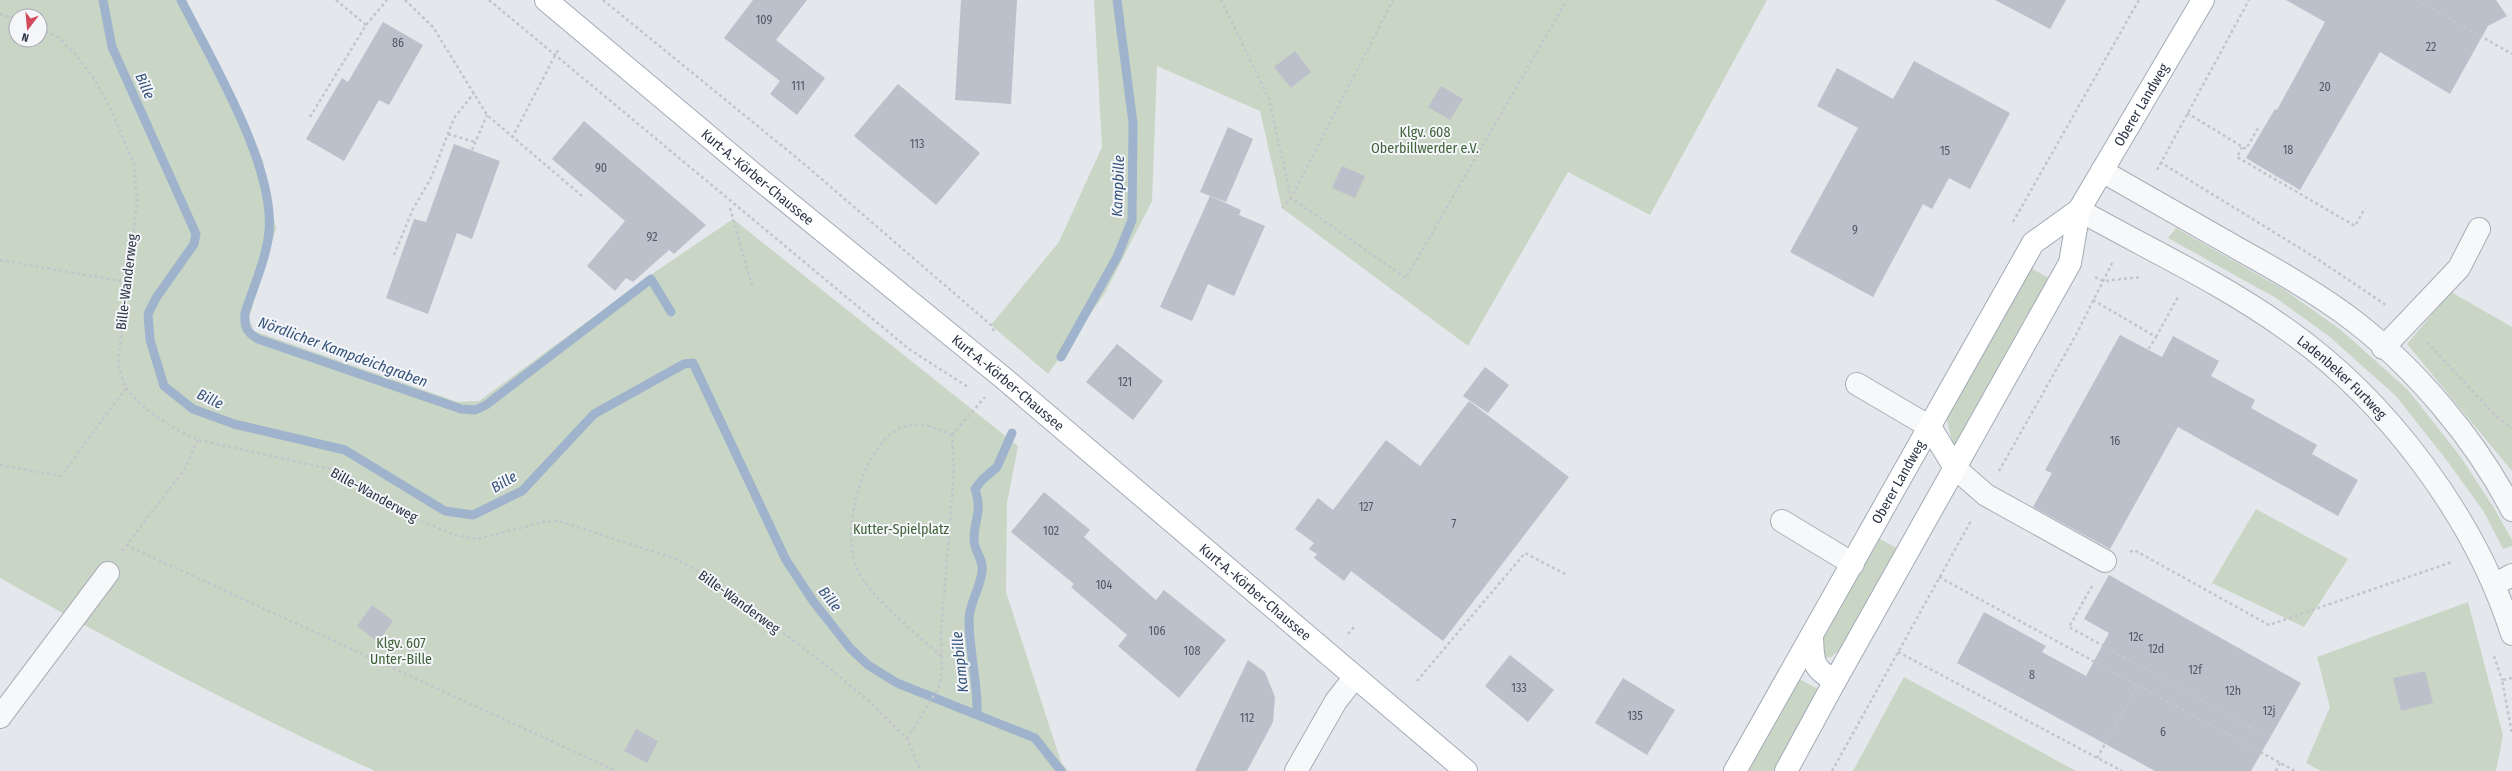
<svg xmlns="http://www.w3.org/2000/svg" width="2512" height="771" viewBox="0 0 2512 771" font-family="'Fira Sans Condensed',sans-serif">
	<rect width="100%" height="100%" fill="#e4e7ec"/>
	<g fill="#c9d6c5" fill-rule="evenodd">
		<path d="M 0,0 L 186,0 L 242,112 L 263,161 L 276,229 L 249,318 L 254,331 L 458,402 L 479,401 L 655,272 L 733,219 L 1018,446 L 1007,503 L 1006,592 L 1061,762 L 1068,771 L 375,771 C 247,713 122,647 0,578 ZM 16,16 L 40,16 L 40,40 L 16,40 Z"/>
		<path d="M 1094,0 L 1767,0 L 1650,215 L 1568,172 L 1468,346 L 1282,208 L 1260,111 L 1157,66 L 1152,201 L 1105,293 L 1048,374 L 991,325 L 1059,242 L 1102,147 Z"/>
		<path d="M 2176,228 L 2283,289 L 2341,330 L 2408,390 L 2460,456 L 2494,508 L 2512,540 L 2512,546 L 2503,549 L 2484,512 L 2448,462 L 2396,396 L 2330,337 L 2276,298 L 2168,238 Z"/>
		<path d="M 2029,267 L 2049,278 L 1954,450 L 1946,416 Z"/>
		<path d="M 2451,292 L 2512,327 L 2512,471 L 2407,344 Z"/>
		<path d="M 2256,509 L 2348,559 L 2304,627 L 2212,583 Z"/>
		<path d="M 1878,538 L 1898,549 L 1841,649 L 1831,657 L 1820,658 L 1823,637 Z"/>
		<path d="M 2468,602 L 2503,735 L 2496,771 L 2321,771 L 2306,763 L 2330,707 L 2317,657 Z"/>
		<path d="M 1904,677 L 2076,771 L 1853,771 Z"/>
		<path d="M 1797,678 L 1818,689 L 1773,771 L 1745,771 Z"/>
	</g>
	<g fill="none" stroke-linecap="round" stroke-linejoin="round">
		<g stroke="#9fb4cc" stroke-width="9">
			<path d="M 103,0 L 112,47 L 196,234 L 194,244 L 156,298 L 148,314 L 150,340 L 164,386 L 193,409 L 234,424 L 345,450 L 445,511 L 473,515 L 522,491 L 594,414 L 684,364 L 693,363 L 786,560 L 813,601 L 850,648 L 868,665 L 897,683 L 1035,738 L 1061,771"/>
			<path d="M 181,0 C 211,59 275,166 269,231 C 267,257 253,288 245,313 C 244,327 246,332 258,339 L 461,409 L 475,410 L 486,405 L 651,279 L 671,312"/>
			<path d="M 1061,357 L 1117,257 L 1132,220 L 1133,123 L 1117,0"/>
			<path d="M 977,713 C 978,682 969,651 969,619 C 970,602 980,588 982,572 C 984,559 974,551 974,540 C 974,517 983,514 975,489 L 982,480 L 997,467 L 1012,433"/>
		</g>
	</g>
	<g fill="#bbc0ca">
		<path d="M 753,0 L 807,0 L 776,40 L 825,78 L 797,115 L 770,94 L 780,81 L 724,38 Z"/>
		<path d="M 961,0 L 1017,0 L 1011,104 L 955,100 Z"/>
		<path d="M 1995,0 L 2066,0 L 2050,29 Z"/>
		<path d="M 2286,0 L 2496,0 L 2507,16 L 2488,26 L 2450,94 L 2380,52 L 2300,190 L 2246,158 L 2275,109 L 2277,110 L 2325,22 Z"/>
		<path d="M 383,22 L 423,45 L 389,105 L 379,100 L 344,161 L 306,139 L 342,78 L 348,82 Z"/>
		<path d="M 1295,51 L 1311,72 L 1291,88 L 1274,67 Z"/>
		<path d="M 1914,61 L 2010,113 L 1970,189 L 1949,178 L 1932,209 L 1923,204 L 1873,297 L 1790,252 L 1858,128 L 1817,106 L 1837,68 L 1893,99 Z"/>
		<path d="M 898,84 L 980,153 L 936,205 L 854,136 Z"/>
		<path d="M 1441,86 L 1463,99 L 1450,120 L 1428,107 Z"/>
		<path d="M 584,121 L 706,225 L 674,254 L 669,250 L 633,282 L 626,278 L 615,291 L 587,266 L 625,221 L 552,159 Z"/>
		<path d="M 1228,127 L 1253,139 L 1226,202 L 1200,192 Z"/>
		<path d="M 454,144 L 500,161 L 472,239 L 457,233 L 428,314 L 386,298 L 414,219 L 426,222 Z"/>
		<path d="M 1342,166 L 1365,176 L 1355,198 L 1332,188 Z"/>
		<path d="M 1210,196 L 1241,210 L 1239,215 L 1265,226 L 1234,296 L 1208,284 L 1192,321 L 1160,307 Z"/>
		<path d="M 2120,335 L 2162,357 L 2173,336 L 2219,361 L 2211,376 L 2255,400 L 2251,408 L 2317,445 L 2312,454 L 2358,480 L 2338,516 L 2178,427 L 2110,549 L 2033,507 L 2052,473 L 2045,470 Z"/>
		<path d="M 1117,344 L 1163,381 L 1133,420 L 1086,382 Z"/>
		<path d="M 1485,367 L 1509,385 L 1488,413 L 1463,396 Z"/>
		<path d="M 1469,401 L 1569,477 L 1443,641 L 1351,571 L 1344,581 L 1314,558 L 1317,554 L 1309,549 L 1314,543 L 1295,529 L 1318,498 L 1333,510 L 1386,440 L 1420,466 Z"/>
		<path d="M 1044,492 L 1090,530 L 1084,537 L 1156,600 L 1164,590 L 1226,640 L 1179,698 L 1118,646 L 1127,635 L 1071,587 L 1074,584 L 1011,532 Z"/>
		<path d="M 2109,575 L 2301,683 L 2251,771 L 2155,771 L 1957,663 L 1984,612 L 2046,646 L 2042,652 L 2086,676 L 2109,633 L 2084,619 Z"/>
		<path d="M 372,605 L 393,621 L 378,642 L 357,626 Z"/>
		<path d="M 1510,655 L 1554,690 L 1528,722 L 1485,686 Z"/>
		<path d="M 1248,660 L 1265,672 L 1275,697 L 1273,722 L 1247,771 L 1195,771 Z"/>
		<path d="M 2425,671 L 2433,703 L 2401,711 L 2393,678 Z"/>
		<path d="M 1623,678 L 1675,710 L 1647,755 L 1595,723 Z"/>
		<path d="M 636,729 L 658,741 L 647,763 L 624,751 Z"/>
	</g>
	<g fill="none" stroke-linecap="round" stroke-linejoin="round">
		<defs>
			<g id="minor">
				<path d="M 2102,171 C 2150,198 2197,225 2244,252 C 2282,273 2320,295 2354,321 C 2416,369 2476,440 2512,510"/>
				<path id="s1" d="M 2079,210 C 2148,249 2222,283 2286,329 C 2386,399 2475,517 2512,634"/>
				<path d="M 2383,348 L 2459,268 L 2479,229"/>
				<path d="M 1857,384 L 1930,427"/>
				<path d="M 1955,468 L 1986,495 L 2105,561"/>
				<path d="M 1782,521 L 1853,564"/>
				<path d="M 2494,585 L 2512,575"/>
				<path d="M 0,717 L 108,573"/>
				<path d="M 1296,771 L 1336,701 L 1354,678"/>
			</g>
			<g id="major">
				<path id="s2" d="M 546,0 L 763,182 L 1001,376 L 1466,771"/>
				<path d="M 1930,427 L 1955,468"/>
				<path d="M 1812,637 C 1813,662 1812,668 1835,681"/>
				<path id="s3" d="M 1735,771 L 2033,243 L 2079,210"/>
				<path id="s4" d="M 1786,771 L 1835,681 L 2070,263 L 2079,210 L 2203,0"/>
			</g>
		</defs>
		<use href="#minor" stroke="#a9aeb7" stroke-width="24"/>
		<use href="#major" stroke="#a3abb8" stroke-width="24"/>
		<g stroke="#c2c5cb" stroke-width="2.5" stroke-dasharray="3 3" stroke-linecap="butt">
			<path d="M 336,0 L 366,25"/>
			<path d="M 405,0 L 433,27 L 487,115 L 582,196"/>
			<path d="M 489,0 L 909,349 L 968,387"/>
			<path d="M 603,0 L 803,163 L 991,325 L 995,333"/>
			<path d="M 1221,0 L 1269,99 L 1291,198 L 1406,278 L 1567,0"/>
			<path d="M 2417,0 L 2512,54"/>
			<path d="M 0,14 L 16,19"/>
			<path d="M 40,29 L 58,37 L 76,55 L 95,80 L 112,112 L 134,164 L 137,202 L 118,364 C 120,371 122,380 126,387 C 137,407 178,432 199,440 L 335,470 L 419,520 L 458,536 L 478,539 L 543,522 L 559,521 L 676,559 L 712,579 L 823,663 L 870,702 L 907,739 L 921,771"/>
			<path d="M 2187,113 L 2246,149 L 2258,128"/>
			<path d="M 310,117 L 366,25 L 387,0"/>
			<path d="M 448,134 L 475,142"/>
			<path d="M 512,138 L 559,48"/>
			<path d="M 2242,147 L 2237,157 L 2355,226 L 2365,208"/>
			<path d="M 472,150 L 487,115"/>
			<path d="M 2160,162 L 2316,258 L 2386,305"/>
			<path d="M 2157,170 L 2249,0"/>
			<path d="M 730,208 L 753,289"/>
			<path d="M 1282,208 L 1291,198 L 1393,0"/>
			<path d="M 2013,222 L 2139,0"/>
			<path d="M 394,255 L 413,209 L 431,178 L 454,118 L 474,93"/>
			<path d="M 0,260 L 126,282"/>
			<path d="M 2095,277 L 2103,281 L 2142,277"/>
			<path d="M 2093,300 L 2156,337 L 2148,350"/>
			<path d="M 2156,337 L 2179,295"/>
			<path d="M 2427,342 L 2495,415 L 2512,428"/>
			<path d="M 952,435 L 985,397"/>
			<path d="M 0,465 L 61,476 L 126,388"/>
			<path d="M 1999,471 L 2077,333 L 2113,261"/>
			<path d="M 126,545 L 616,771"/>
			<path d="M 122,551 L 184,470 L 198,440"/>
			<path d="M 2130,552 L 2134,550 L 2269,625 L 2452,562"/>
			<path d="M 1939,577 L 2295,771"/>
			<path d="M 2092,586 L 2069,627 L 2265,735"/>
			<path d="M 1348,634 L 1354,627"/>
			<path d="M 1898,652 L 2122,771"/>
			<path d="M 941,656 C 918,635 866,594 856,566 C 841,529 863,442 903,427 C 920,421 936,428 952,435"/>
			<path d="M 2494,656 L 2502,680"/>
			<path d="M 2512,678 L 2502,680 L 2512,733"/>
			<path d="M 1417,681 L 1525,553 L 1567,575"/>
			<path d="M 907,739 L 939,687 L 942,670 L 941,633 L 954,472 L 952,435"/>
			<path d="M 2097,758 L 2138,685"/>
			<path d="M 1832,771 L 1972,519"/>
			<path d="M 2276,771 L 2280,763"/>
		</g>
		<use href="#minor" stroke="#f7f8fa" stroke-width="22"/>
		<use href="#major" stroke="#fff" stroke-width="22"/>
	</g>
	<g text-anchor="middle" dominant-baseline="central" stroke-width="4" stroke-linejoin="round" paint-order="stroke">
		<g font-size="12" fill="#4f5766">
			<text x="764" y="20">109</text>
			<text x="398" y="43">86</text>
			<text x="2431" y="47">22</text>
			<text x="798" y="86">111</text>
			<text x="2325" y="87">20</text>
			<text x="917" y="144">113</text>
			<text x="2288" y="150">18</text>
			<text x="1945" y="151">15</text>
			<text x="601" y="168">90</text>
			<text x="1855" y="230">9</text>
			<text x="652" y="237">92</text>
			<text x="1125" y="382">121</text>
			<text x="2115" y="441">16</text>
			<text x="1366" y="507">127</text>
			<text x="1454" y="524">7</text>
			<text x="1051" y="531">102</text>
			<text x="1104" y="585">104</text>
			<text x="1157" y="631">106</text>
			<text x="2136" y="637">12c</text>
			<text x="2156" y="649">12d</text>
			<text x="1192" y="651">108</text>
			<text x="2195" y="670">12f</text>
			<text x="2032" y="675">8</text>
			<text x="1519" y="688">133</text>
			<text x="2233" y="691">12h</text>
			<text x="2269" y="711">12j</text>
			<text x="1635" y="716">135</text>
			<text x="1247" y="718">112</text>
			<text x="2163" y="732">6</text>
		</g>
		<g font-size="14" fill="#2b3445" stroke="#f4f6f9">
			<text stroke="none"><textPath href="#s4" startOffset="758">Oberer Landweg</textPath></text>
			<text stroke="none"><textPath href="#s2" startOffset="276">Kurt-A.-Körber-Chaussee</textPath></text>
			<text transform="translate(127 282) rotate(-83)">Bille-Wanderweg</text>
			<text stroke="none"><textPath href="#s1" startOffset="313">Ladenbeker Furtweg</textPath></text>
			<text stroke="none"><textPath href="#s2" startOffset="600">Kurt-A.-Körber-Chaussee</textPath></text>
			<text stroke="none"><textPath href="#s3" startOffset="332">Oberer Landweg</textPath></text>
			<text transform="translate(374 495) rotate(29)">Bille-Wanderweg</text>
			<text stroke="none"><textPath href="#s2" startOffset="924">Kurt-A.-Körber-Chaussee</textPath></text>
			<text transform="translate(739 602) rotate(36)">Bille-Wanderweg</text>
		</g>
		<g font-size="14" fill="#3f6138" stroke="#f4f6f9">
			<text x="1425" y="132">Klgv. 608<tspan x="1425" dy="16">Oberbillwerder e.V.</tspan></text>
			<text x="901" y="529">Kutter-Spielplatz</text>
			<text x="401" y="643">Klgv. 607<tspan x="401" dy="16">Unter-Bille</tspan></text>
		</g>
		<g font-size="15" font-style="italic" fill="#34527a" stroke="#f4f6f9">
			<text transform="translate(145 86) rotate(66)">Bille</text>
			<text transform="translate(1118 186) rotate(-88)">Kampbille</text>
			<text transform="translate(343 352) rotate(20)">Nördlicher Kampdeichgraben</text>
			<text transform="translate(210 399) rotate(25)">Bille</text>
			<text transform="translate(504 482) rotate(-31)">Bille</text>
			<text transform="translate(830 599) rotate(52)">Bille</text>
			<text transform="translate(960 662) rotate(-96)">Kampbille</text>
		</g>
	</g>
	<g transform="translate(28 28) rotate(196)"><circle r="19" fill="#f4f6f9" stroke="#a4a8b1"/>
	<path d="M0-3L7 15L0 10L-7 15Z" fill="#d1495b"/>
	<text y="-6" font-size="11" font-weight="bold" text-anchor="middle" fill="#2b3445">N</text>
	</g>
</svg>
